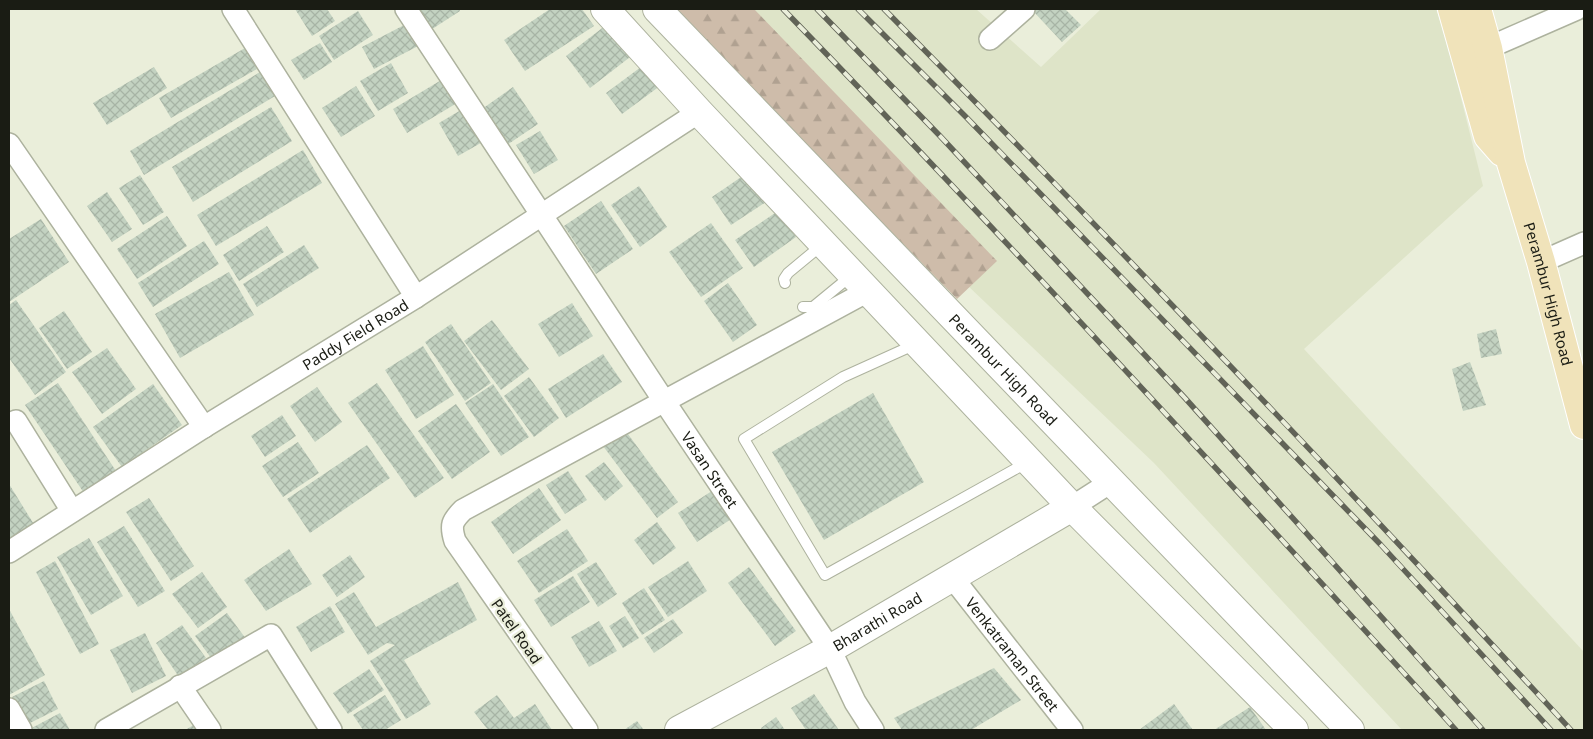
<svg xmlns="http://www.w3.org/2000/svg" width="1593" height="739" font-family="'Noto Sans',sans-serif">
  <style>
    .built { fill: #dee4c8 }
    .forest { fill: url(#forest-firs) }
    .building { fill: url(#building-cross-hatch) }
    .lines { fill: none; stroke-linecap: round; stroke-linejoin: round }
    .lane-casing { stroke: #adb29e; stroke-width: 12 }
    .street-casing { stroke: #adb29e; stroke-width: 24 }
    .secondary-casing { stroke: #adb29e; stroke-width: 30 }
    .primary-casing { stroke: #fff; stroke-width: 30 }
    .lane { stroke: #fff; stroke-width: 10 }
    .street { stroke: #fff; stroke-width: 21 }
    .secondary { stroke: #fff; stroke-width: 28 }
    .primary { stroke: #f0e3ba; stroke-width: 28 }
    .rail-casing { stroke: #616357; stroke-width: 5.5 }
    .rail { stroke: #eaeeda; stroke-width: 4; stroke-dasharray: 11; stroke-linecap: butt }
    .labels { text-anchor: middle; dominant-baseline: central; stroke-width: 4.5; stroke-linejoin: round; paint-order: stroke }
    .street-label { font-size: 15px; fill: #1a1c14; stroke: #eaeeda }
  </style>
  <defs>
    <pattern id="forest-firs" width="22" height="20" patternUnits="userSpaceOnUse" patternTransform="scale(1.25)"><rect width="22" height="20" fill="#cebcaa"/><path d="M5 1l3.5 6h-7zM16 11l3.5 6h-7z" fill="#b0a191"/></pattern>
    <pattern id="building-cross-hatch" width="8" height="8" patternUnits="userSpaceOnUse" patternTransform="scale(1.25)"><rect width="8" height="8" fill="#c3d2c1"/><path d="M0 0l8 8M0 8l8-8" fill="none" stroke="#a7b4a5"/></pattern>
  </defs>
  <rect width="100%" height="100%" fill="#eaeeda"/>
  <path class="built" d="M683,9H976L1041,67L1101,9H1436L1446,38L1483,186L1304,349L1584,652V730H1402L1154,463L780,107Z"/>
  <path class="forest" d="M673,9H754L997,261L957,299Z"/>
  <path class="building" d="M295,9H327L335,21L312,36Z
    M409,9H459L460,11L426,33Z
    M550,9H582L594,26L525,71L504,40Z
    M1036,9H1065L1081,25L1062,42L1033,11Z
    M358,11L373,35L334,60L319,36Z
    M610,22L634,54L590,88L566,56Z
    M408,23L420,45L374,69L362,47Z
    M320,43L332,62L304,80L291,60Z
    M245,48L257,69L171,118L159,98Z
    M649,61L664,83L622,114L606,93Z
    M391,63L408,93L378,111L360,81Z
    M154,67L167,88L107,125L93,103Z
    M260,72L275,96L144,175L130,151Z
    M448,76L462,100L407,133L393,109Z
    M356,86L375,116L341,137L322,108Z
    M513,87L538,124L507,145L482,109Z
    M271,107L292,141L193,202L172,167Z
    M466,107L486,140L458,156L439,123Z
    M540,131L558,160L534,174L516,145Z
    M303,150L322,183L216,246L197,215Z
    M747,173L766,202L731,225L712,197Z
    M140,175L164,212L143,225L119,188Z
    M639,186L667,227L640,247L611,205Z
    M107,192L132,229L112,242L87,206Z
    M601,201L633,249L596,274L564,226Z
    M778,211L796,237L754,267L735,240Z
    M167,216L187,246L137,279L117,249Z
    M41,219L69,262L9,302V239Z
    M711,223L743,268L701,297L669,252Z
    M267,226L284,252L239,281L223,255Z
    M204,241L219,264L153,307L138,283Z
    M304,245L319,268L257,307L243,284Z
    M229,272L254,315L180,358L155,314Z
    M728,283L757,325L733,342L704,301Z
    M16,300L66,372L35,395L9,358V305Z
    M572,303L593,336L559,357L538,324Z
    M64,311L92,352L67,369L39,328Z
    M492,320L529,369L501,390L464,341Z
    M451,324L491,383L465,401L425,342Z
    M1496,329L1502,354L1481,358L1477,334Z
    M423,346L454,395L416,419L385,370Z
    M107,348L136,389L102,414L72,372Z
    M603,354L622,382L566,418L548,389Z
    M1470,362L1486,405L1463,411L1452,369Z
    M529,377L559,418L534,437L504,396Z
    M58,383L116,471L84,493L25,405Z
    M377,383L444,478L415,498L348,403Z
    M153,384L182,425L122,467L93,427Z
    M493,384L529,437L501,456L465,403Z
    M317,387L342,422L315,442L290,406Z
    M873,393L924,482L824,540L772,452Z
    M456,404L490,452L452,479L418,431Z
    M282,415L296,436L265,457L251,436Z
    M625,430L678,502L657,518L603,446Z
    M298,442L319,473L283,497L262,466Z
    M367,445L390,478L310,533L287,499Z
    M604,462L623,486L605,501L585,476Z
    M568,471L587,500L565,514L546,485Z
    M9,484L35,526L9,542Z
    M539,488L561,520L513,554L491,522Z
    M715,489L734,517L697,542L678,513Z
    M149,498L194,566L171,581L126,512Z
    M657,522L676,548L653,565L634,540Z
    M124,526L165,591L138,607L97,542Z
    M567,529L588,561L539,593L517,561Z
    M89,538L123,596L91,615L57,557Z
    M289,549L312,584L266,611L244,580Z
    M350,555L365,577L337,597L322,575Z
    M55,561L99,644L80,654L36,572Z
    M688,561L707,591L668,617L648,587Z
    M596,562L617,594L598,607L577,574Z
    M749,567L796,631L775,646L728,583Z
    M202,572L227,607L198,628L172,594Z
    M573,576L590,602L551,627L534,600Z
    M458,582L477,620L404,660L431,704L406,719L370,661L395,645L387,643L368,655L335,604L354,592L376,627Z
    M644,588L665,620L642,635L622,603Z
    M330,606L345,632L311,652L296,627Z
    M9,609L45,675L9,695Z
    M227,613L246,639L214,662L195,636Z
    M625,616L639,638L623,648L609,626Z
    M673,619L683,633L654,653L644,638Z
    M599,621L617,651L589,667L571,637Z
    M182,625L206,658L179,677L156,643Z
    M145,633L166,676L132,693L110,650Z
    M994,668L1021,700L971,730H902L894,718Z
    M369,669L384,690L348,714L333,693Z
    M44,681L58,709L26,725L12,697Z
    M814,694L839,730H806L791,708Z
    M385,695L401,720L385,730H363L353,715Z
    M497,695L514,718L535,704L552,730H488L474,712Z
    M1174,704L1193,730H1139Z
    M1250,707L1266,730H1214Z
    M60,713L70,730H28Z
    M776,717L785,730H762L761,728Z
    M637,721L644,730H624Z
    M197,723L201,730H185Z"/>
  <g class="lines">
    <defs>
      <path id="lane" d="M785,283L784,279L788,273L823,244
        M803,307H813L852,275
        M916,344L843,377L744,439L825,575L1028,462"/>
      <g id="street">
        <path d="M233,9L416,297"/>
        <path id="s1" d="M406,9L664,401L830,649L855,702L873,730"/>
        <path d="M990,39L1024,9"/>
        <path d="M1474,54L1577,9"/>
        <path d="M9,144L204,427"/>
        <path d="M1541,262L1584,243"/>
        <path d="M16,421L72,511"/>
        <path d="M1072,507L1111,482"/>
        <path id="s2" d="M9,552L204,427L416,297L699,112"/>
        <path id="s3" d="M952,577L1072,730"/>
        <path d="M180,686L210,730"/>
        <path d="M9,709L21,730"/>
        <path d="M106,730L271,635L331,730"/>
        <path d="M587,730L455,541C450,525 452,521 463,510L868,291"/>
      </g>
      <g id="secondary">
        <path d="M605,9L699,112L1072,507L1294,730"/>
        <path id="s4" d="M657,9L1350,730"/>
        <path id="s5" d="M679,730L830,649L1072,507"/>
      </g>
      <g id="primary">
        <path d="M1452,9L1488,136L1502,152"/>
        <path id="s6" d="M1477,9L1488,48L1511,163L1541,262L1584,425"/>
      </g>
    </defs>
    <use href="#lane" class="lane-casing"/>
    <use href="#street" class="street-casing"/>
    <use href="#secondary" class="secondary-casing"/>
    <use href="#primary" class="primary-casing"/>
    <use href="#lane" class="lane"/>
    <use href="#street" class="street"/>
    <use href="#secondary" class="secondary"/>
    <use href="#primary" class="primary"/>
    <defs>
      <path id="rail" d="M783,9C1012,245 1234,487 1456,730
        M817,9L940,136L1185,398L1483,730
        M858,9L966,117L1381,545L1551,730
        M884,9C1117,245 1347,486 1571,730"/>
    </defs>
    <use href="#rail" class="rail-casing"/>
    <use href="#rail" class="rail"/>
  </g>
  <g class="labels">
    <g class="street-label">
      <text stroke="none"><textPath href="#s6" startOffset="294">Perambur High Road</textPath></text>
      <text stroke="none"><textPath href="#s2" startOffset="409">Paddy Field Road</textPath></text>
      <text stroke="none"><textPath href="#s4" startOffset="500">Perambur High Road</textPath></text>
      <text stroke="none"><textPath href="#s1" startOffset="552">Vasan Street</textPath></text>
      <text stroke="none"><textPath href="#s5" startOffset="226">Bharathi Road</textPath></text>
      <text transform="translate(517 631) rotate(55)">Patel Road</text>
      <text stroke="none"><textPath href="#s3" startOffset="98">Venkatraman Street</textPath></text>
    </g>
  </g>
  <rect width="1593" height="739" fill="none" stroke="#1a1c14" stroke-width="20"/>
</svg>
